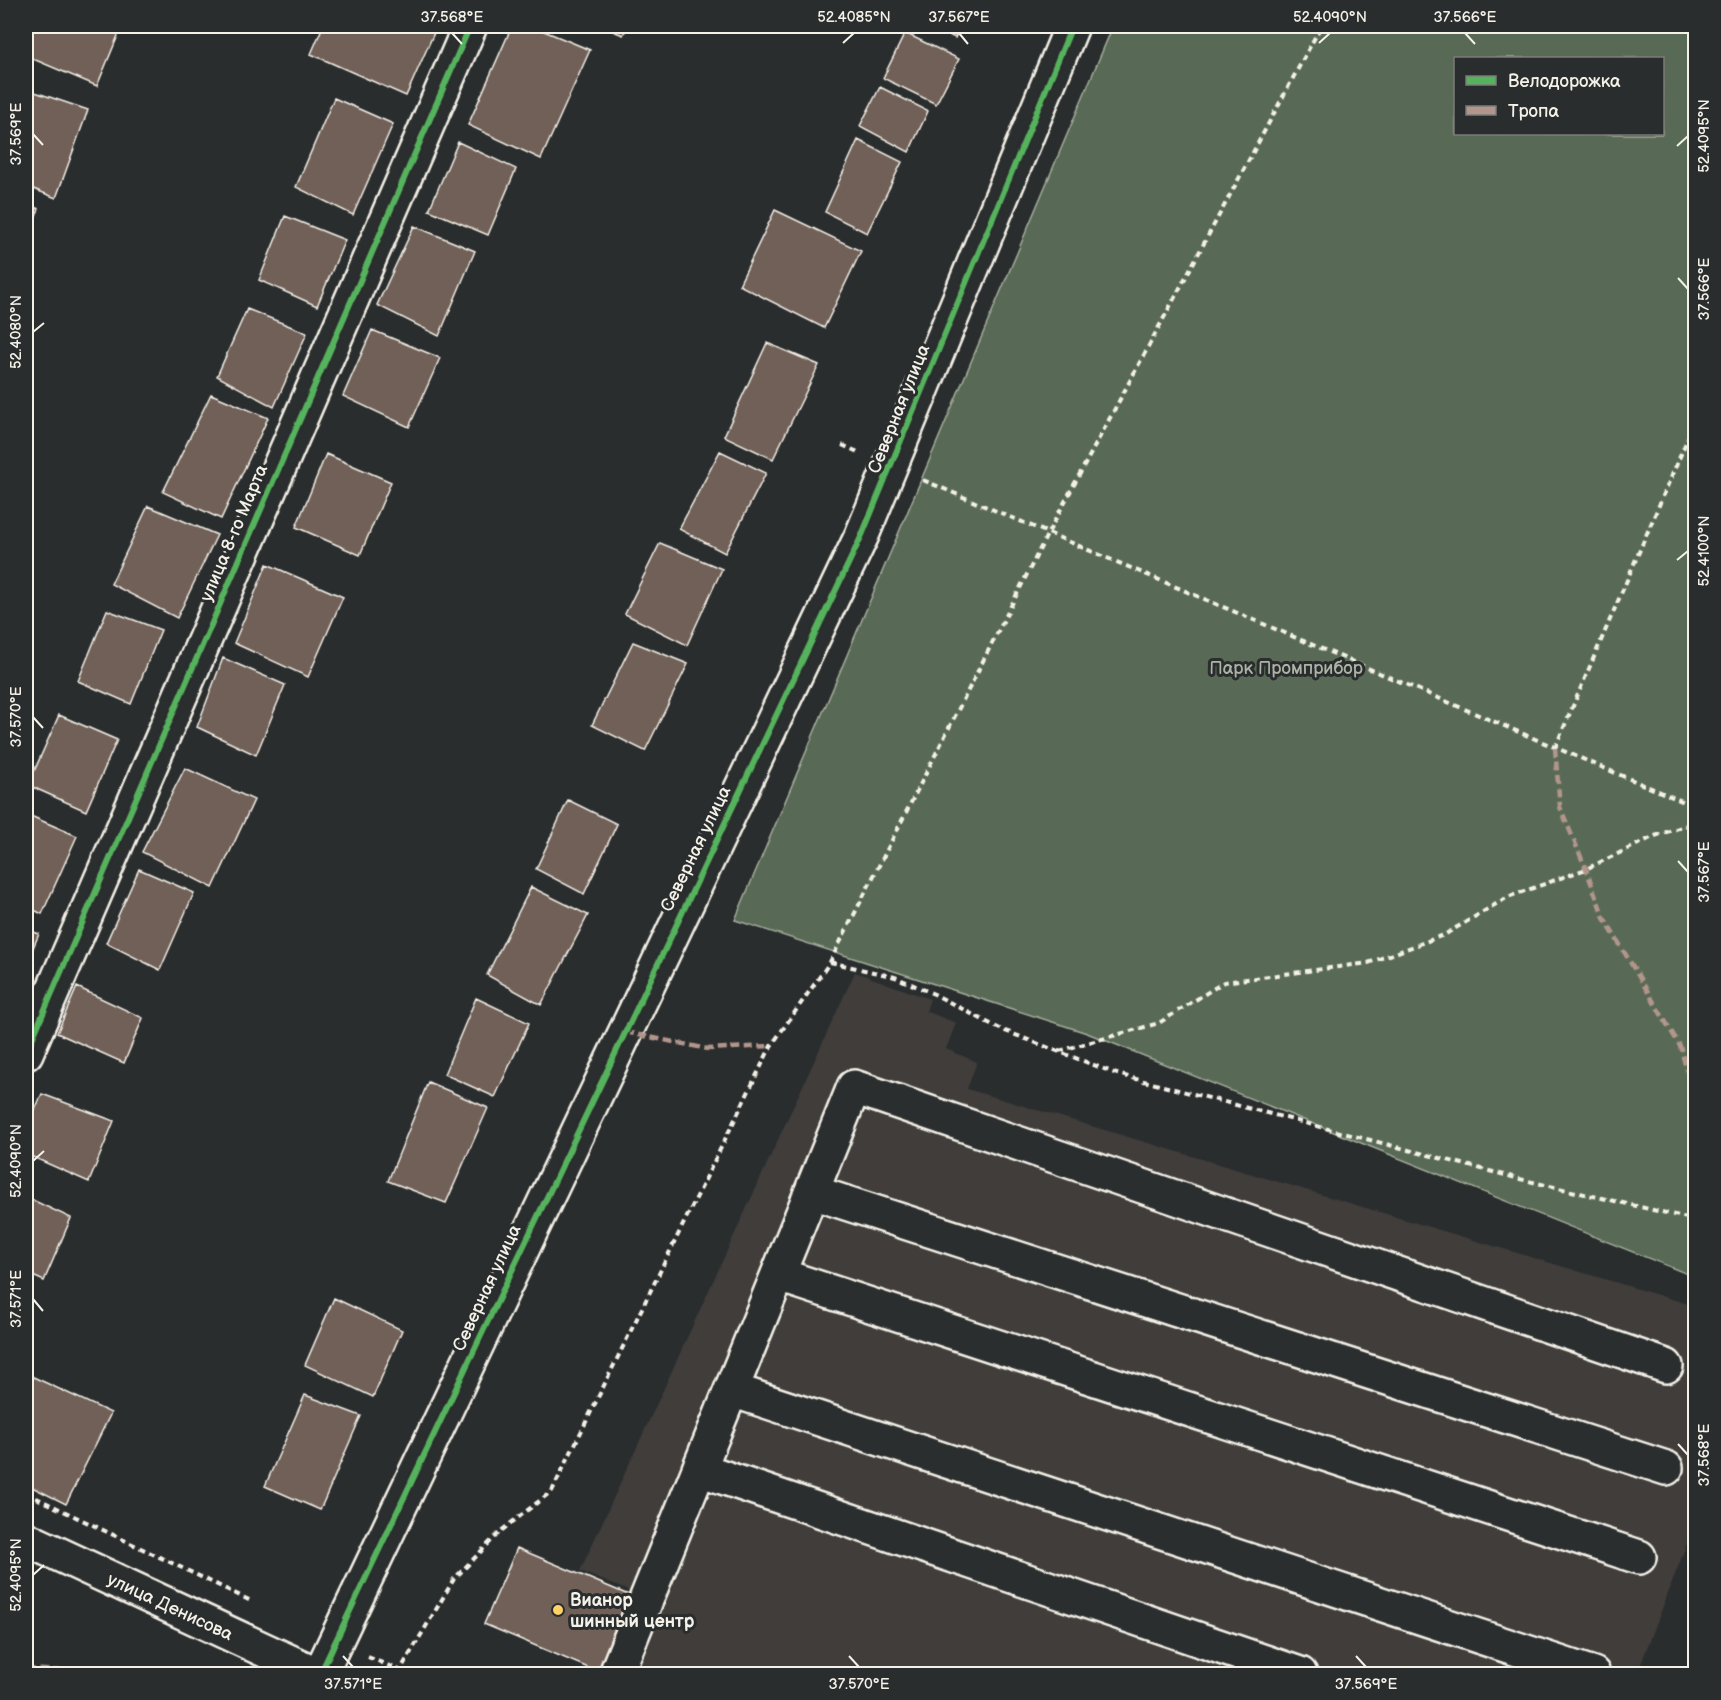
<svg xmlns="http://www.w3.org/2000/svg" width="1721" height="1700" font-family="'Balsamiq Sans',sans-serif">
  <style>
    .built { fill: #3f3d3b }
    .green { fill: #586a54; stroke: #a6ae9e; stroke-width: 1.5; fill-rule: evenodd }
    .building { fill: #716158; stroke: #f4f1e8; stroke-width: 1.5 }
    .lines { fill: none; stroke-linecap: round; stroke-linejoin: round }
    .minor-casing { stroke: #f4f1e8; stroke-width: 38 }
    .path { stroke: #f4f1e8; stroke-width: 4; stroke-dasharray: 6 4.5; stroke-linecap: butt }
    .minor { stroke: #2a2d2e; stroke-width: 33 }
    .quiet { stroke: #b2968c; stroke-width: 4.5; stroke-dasharray: 9 4.5; stroke-linecap: butt }
    .cycleway-casing { stroke: #2a2d2e; stroke-width: 10 }
    .cycleway { stroke: #56b35d; stroke-width: 6 }
    .ticks { fill: none; stroke: #f4f1e8; stroke-width: 2 }
    .poi-dot { fill: #ffd166; stroke: #2a2d2e; stroke-width: 2 }
    .labels { text-anchor: middle; dominant-baseline: central; stroke-width: 6; stroke-linejoin: round; paint-order: stroke }
    .street-label { font-size: 18px; fill: #f4f1e8; stroke: #2a2d2e }
    .park-label { font-size: 18px; fill: #aeb4a5; stroke: #2a2d2e }
    .poi-label { font-size: 18px; font-weight: bold; fill: #f4f1e8; stroke: #2a2d2e; text-anchor: start }
    .neatline { fill: none; stroke: #f4f1e8; stroke-width: 2 }
    .ticks-label { font-size: 15px; text-anchor: middle; fill: #f4f1e8 }
  </style>
  <rect width="100%" height="100%" fill="#2a2d2e"/>
  <filter id="ink" filterUnits="userSpaceOnUse"><feTurbulence type="fractalNoise" baseFrequency=".0167" numOctaves="2"/><feDisplacementMap in="SourceGraphic" scale="12" xChannelSelector="R" yChannelSelector="G"/><feConvolveMatrix kernelMatrix="1 2 1 2 8 2 1 2 1" color-interpolation-filters="sRGB"/></filter>
  <g filter="url(#ink)">
    <path class="built" d="M855,972L930,999L926,1011L956,1023L946,1049L977,1062L967,1089L1695,1306V1523L1637,1674H630L636,1594L580,1571Z"/>
    <path class="green" d="M1113,26H1695V1277L1087,1033L735,920ZM1456,58H1662V134H1456Z"/>
    <path class="building" d="M26,26H122L97,86L26,56Z
      M323,26H437L406,96L311,54Z
      M512,26H532L590,50L541,159L468,125Z
      M601,26H628L623,35Z
      M931,26H961L955,38Z
      M905,33L959,59L936,104L883,78Z
      M880,87L928,111L909,152L860,126Z
      M26,89L88,110L56,198L26,186Z
      M334,98L393,124L353,215L296,187Z
      M858,140L902,162L867,233L825,212Z
      M458,142L516,169L488,235L429,210Z
      M26,204L39,209L26,239Z
      M775,210L861,251L824,328L739,285Z
      M285,216L345,240L317,306L259,280Z
      M414,226L475,251L439,336L377,305Z
      M247,309L307,333L274,407L217,376Z
      M372,330L440,358L409,427L343,396Z
      M767,343L819,365L773,459L724,436Z
      M211,394L268,418L221,519L163,492Z
      M720,451L766,473L725,553L679,529Z
      M326,454L391,482L360,555L296,527Z
      M148,506L217,535L177,618L111,584Z
      M660,543L722,569L687,645L625,614Z
      M267,564L343,597L308,677L234,643Z
      M107,610L161,630L131,704L78,681Z
      M633,642L688,664L645,751L592,725Z
      M223,658L285,685L256,755L197,727Z
      M59,715L117,740L86,811L28,785Z
      M185,768L254,800L213,888L142,852Z
      M568,800L617,824L584,894L536,869Z
      M26,814L77,836L42,914L26,906Z
      M139,869L194,893L160,970L106,943Z
      M531,887L588,915L541,1005L487,975Z
      M26,929L39,934L26,964Z
      M77,987L143,1018L124,1063L57,1033Z
      M476,998L529,1023L495,1097L444,1074Z
      M428,1082L488,1108L446,1203L388,1181Z
      M42,1094L114,1121L89,1182L26,1154V1130Z
      M26,1197L71,1218L44,1281L26,1273Z
      M334,1298L402,1330L373,1397L305,1365Z
      M29,1375L111,1413L66,1504L26,1484V1383Z
      M305,1395L361,1416L320,1510L265,1486Z
      M517,1548L631,1596L598,1672L484,1624Z"/>
    <g class="lines">
      <defs>
        <path id="minor" d="M26,1053L470,26
          M812,1192L1666,1468
          M779,1275L1639,1557
          M732,1390L1593,1674
          M699,1469L1300,1674
          M26,1539L316,1674
          M320,1674L862,535L1072,26
          M616,1674L854,1087L1666,1366"/>
      </defs>
      <use href="#minor" class="minor-casing"/>
      <path class="path" d="M842,445L858,452
        M923,480L1696,807
        M1555,748L1696,419
        M830,962L895,977L934,994L1000,1029L1117,1074L1520,1179L1696,1220
        M1059,1051L1159,1023L1224,982L1368,963L1444,935L1508,897L1586,869L1655,836L1696,822
        M26,1493L253,1602
        M368,1657L409,1674
        M398,1674L454,1579L501,1531L552,1491L771,1046L830,962L1048,533L1321,26"/>
      <use href="#minor" class="minor"/>
      <path class="quiet" d="M1555,748L1560,807L1586,869L1604,918L1680,1046L1696,1103
        M625,1032L708,1049L771,1046
        M26,1669L125,1674"/>
      <defs>
        <path id="cycleway" d="M26,1053L470,26
          M320,1674L862,535L1072,26"/>
      </defs>
      <use href="#cycleway" class="cycleway-casing"/>
      <use href="#cycleway" class="cycleway"/>
    </g>
  </g>
  <path class="ticks" d="M452,33L462,44M959,33L968,44M1465,33L1475,44M843,43L854,33M1319,43L1330,33M33,134L43,145M1677,146L1688,136M1678,278L1688,289M33,332L44,323M1677,560L1688,551M33,717L43,728M1678,861L1688,872M33,1161L44,1151M33,1299L43,1311M1678,1444L1688,1455M33,1575L44,1565M343,1656L353,1667M849,1656L859,1667M1356,1656L1366,1667"/>
  <circle class="poi-dot" cx="558" cy="1610" r="6"/>
  <g class="labels">
    <g class="street-label">
      <text transform="translate(899 409) rotate(-68)">Северная улица</text>
      <text transform="translate(234 533) rotate(-67)">улица 8-го Марта</text>
      <text transform="translate(696 849) rotate(-64)">Северная улица</text>
      <text transform="translate(487 1288) rotate(-65)">Северная улица</text>
      <text transform="translate(170 1607) rotate(25)">улица Денисова</text>
    </g>
    <g class="park-label">
      <text x="1286" y="668">Парк Промприбор</text>
    </g>
    <g class="poi-label">
      <text x="570" y="1600">Вианор<tspan x="570" dy="21">шинный центр</tspan></text>
    </g>
  </g>
  <rect width="1721" height="1700" fill="none" stroke="#2a2d2e" stroke-width="66"/>
  <rect x="1454" y="57" width="210" height="78" fill="#2a2d2e" stroke="#7b7b78" stroke-width="1.5"/>
  <rect x="1466" y="76" width="30" height="9" fill="#56b35d" stroke="#7b7b78" stroke-width="1.5"/>
  <text x="1508" y="87" font-size="18" fill="#f4f1e8">Велодорожка</text>
  <rect x="1466" y="106" width="30" height="9" fill="#b2968c" stroke="#7b7b78" stroke-width="1.5"/>
  <text x="1508" y="117" font-size="18" fill="#f4f1e8">Тропа</text>
  <rect x="33" y="33" width="1655" height="1634" class="neatline"/>
  <g class="ticks-label">
    <text x="452" y="22">37.568°E</text>
    <text x="854" y="22">52.4085°N</text>
    <text x="959" y="22">37.567°E</text>
    <text x="1330" y="22">52.4090°N</text>
    <text x="1465" y="22">37.566°E</text>
    <text transform="translate(16 134) rotate(-90)" y="5">37.569°E</text>
    <text transform="translate(1704 136) rotate(-90)" y="5">52.4095°N</text>
    <text transform="translate(1704 289) rotate(-90)" y="5">37.566°E</text>
    <text transform="translate(16 332) rotate(-90)" y="5">52.4080°N</text>
    <text transform="translate(1704 551) rotate(-90)" y="5">52.4100°N</text>
    <text transform="translate(16 717) rotate(-90)" y="5">37.570°E</text>
    <text transform="translate(1704 872) rotate(-90)" y="5">37.567°E</text>
    <text transform="translate(16 1161) rotate(-90)" y="5">52.4090°N</text>
    <text transform="translate(16 1299) rotate(-90)" y="5">37.571°E</text>
    <text transform="translate(1704 1455) rotate(-90)" y="5">37.568°E</text>
    <text transform="translate(16 1575) rotate(-90)" y="5">52.4095°N</text>
    <text x="353" y="1689">37.571°E</text>
    <text x="859" y="1689">37.570°E</text>
    <text x="1366" y="1689">37.569°E</text>
  </g>
</svg>
